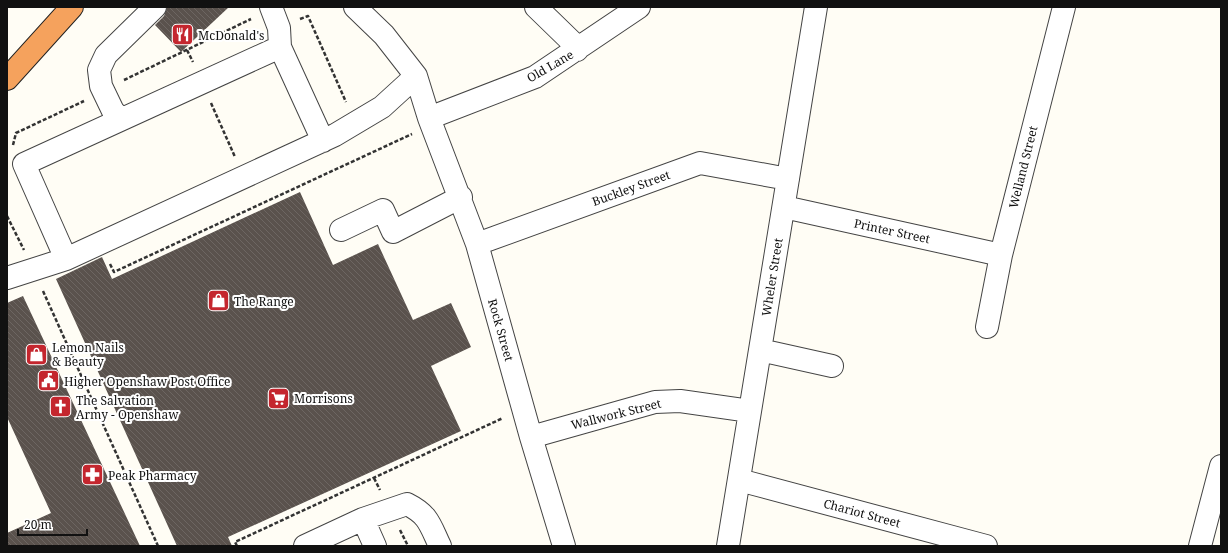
<svg xmlns="http://www.w3.org/2000/svg" width="1228" height="553" font-family="'Noto Serif',serif">
  <style>
    .building { fill: url(#building-back-hatch) }
    .lines { fill: none; stroke-linecap: round; stroke-linejoin: round }
    .minor-casing { stroke: #444; stroke-width: 24 }
    .highway-casing { stroke: #222; stroke-width: 24 }
    .path { stroke: #333; stroke-width: 2.5; stroke-dasharray: 4 2; stroke-linecap: butt }
    .minor { stroke: #fff; stroke-width: 22 }
    .highway { stroke: #f5a25d; stroke-width: 22 }
    .labels { text-anchor: middle; dominant-baseline: central; stroke-width: 4; stroke-linejoin: round; paint-order: stroke }
    .poi-label { font-size: 12px; fill: #111; stroke: #fff; text-anchor: start }
    .street-label { font-size: 12px; fill: #111; stroke: #fff }
  </style>
  <defs>
    <pattern id="building-back-hatch" width="6" height="6" patternUnits="userSpaceOnUse"><rect width="6" height="6" fill="#5a524d"/><path d="M-1 5l2 2M0 0l6 6M5-1l2 2" fill="none" stroke="#6d6662"/></pattern>
  </defs>
  <rect width="100%" height="100%" fill="#fffdf5"/>
  <path class="building" d="M167,7H229L181,52L155,25L164,16Z
    M300,192L333,265L378,244L413,320L451,303L471,347L431,366L461,431L228,537L232,546H177L56,279L102,257L112,279Z
    M23,296L140,546H7V533L51,513L7,417V303Z"/>
  <g class="lines">
    <defs>
      <path id="minor" d="M271,7L279,28L280,47
        M355,7L384,35L416,76L429,118L477,244L531,437L564,546
        M536,7L571,41L577,50
        M429,118L535,77L639,7
        M121,119L113,111L101,86L99,70L106,55L155,7
        M784,207L1001,255
        M341,230L383,210L393,232L461,197
        M477,244L700,163L788,179
        M66,259L24,164L280,47L323,141
        M7,278L66,259L335,135L382,107L416,76
        M987,327L1001,255L1064,7
        M760,350L832,366
        M531,437L655,402L680,401L750,411
        M739,480L986,546
        M363,519L375,546
        M305,546L363,519L407,504C429,515 430,525 440,546
        M728,546L816,7
        M1200,546L1221,466"/>
      <path id="highway" d="M7,79L72,7"/>
    </defs>
    <use href="#minor" class="minor-casing"/>
    <use href="#highway" class="highway-casing"/>
    <path class="path" d="M300,19L308,16L346,102
      M187,50L193,62
      M124,80L251,19
      M211,103L235,157
      M13,145L16,133L84,101
      M7,216L24,250
      M110,264L114,272L412,134
      M43,291L158,546
      M374,478L380,490
      M400,530L408,546
      M237,546L235,542L503,418"/>
    <use href="#minor" class="minor"/>
    <use href="#highway" class="highway"/>
  </g>
  <defs>
    <symbol id="restaurant-square" viewBox="-11 -11 22 22"><rect x="-9" y="-9" width="18" height="18" rx="4" fill="#c4262e" stroke="#fff"/><path d="M-5-6h1v4h1v-4h1v4h1v-4h1v5L-1.5 .5V6h-2V.5L-5-1ZM5-6V6H3V1.5H1.5Q1.5-4 5-6Z" fill="#fff"/></symbol>
    <symbol id="shop-square" viewBox="-11 -11 22 22"><rect x="-9" y="-9" width="18" height="18" rx="4" fill="#c4262e" stroke="#fff"/><path d="M-5-2.5h2.3a2.7 3.5 0 0 1 5.4 0H5L5.5 6h-11ZM-1.5-2.5h3a1.5 2.3 0 0 0-3 0Z" fill="#fff"/></symbol>
    <symbol id="civic-square" viewBox="-11 -11 22 22"><rect x="-9" y="-9" width="18" height="18" rx="4" fill="#c4262e" stroke="#fff"/><path d="M-.6-6.5H3V-4.5H.6V-3L4-1V1h2V6H-6V1h2V-1L-.6-3ZM-1.2 2.5V6h2.4V2.5Z" fill="#fff"/></symbol>
    <symbol id="supermarket-square" viewBox="-11 -11 22 22"><rect x="-9" y="-9" width="18" height="18" rx="4" fill="#c4262e" stroke="#fff"/><path d="M-6-5.5h2.5l.6 2H6L4.5 2H-2.5L-4.4-4H-6ZM-1.5 3.2a1.3 1.3 0 1 0 .1 0ZM3 3.2a1.3 1.3 0 1 0 .1 0Z" fill="#fff"/></symbol>
    <symbol id="church-square" viewBox="-11 -11 22 22"><rect x="-9" y="-9" width="18" height="18" rx="4" fill="#c4262e" stroke="#fff"/><path d="M-1.2-6h2.4v3.5h3.3v2.4h-3.3V6h-2.4V-.1h-3.3v-2.4h3.3Z" fill="#fff"/></symbol>
    <symbol id="pharmacy-square" viewBox="-11 -11 22 22"><rect x="-9" y="-9" width="18" height="18" rx="4" fill="#c4262e" stroke="#fff"/><path d="M-2-6h4v4h4v4h-4v4h-4v-4h-4v-4h4Z" fill="#fff"/></symbol>
  </defs>
  <g fill-rule="evenodd">
    <use href="#restaurant-square" x="170" y="22" width="25" height="25"/>
    <use href="#shop-square" x="206" y="288" width="25" height="25"/>
    <use href="#shop-square" x="24" y="342" width="25" height="25"/>
    <use href="#civic-square" x="36" y="368" width="25" height="25"/>
    <use href="#supermarket-square" x="266" y="386" width="25" height="25"/>
    <use href="#church-square" x="48" y="394" width="25" height="25"/>
    <use href="#pharmacy-square" x="80" y="462" width="25" height="25"/>
  </g>
  <g class="labels">
    <g class="poi-label">
      <text x="198" y="35">McDonald's</text>
      <text x="234" y="301">The Range</text>
      <text x="52" y="347">Lemon Nails<tspan x="52" dy="14">&amp; Beauty</tspan></text>
      <text x="64" y="381">Higher Openshaw Post Office</text>
      <text x="294" y="398">Morrisons</text>
      <text x="76" y="400">The Salvation<tspan x="76" dy="14">Army - Openshaw</tspan></text>
      <text x="108" y="475">Peak Pharmacy</text>
    </g>
    <g class="street-label">
      <text transform="translate(550 66) rotate(-30)">Old Lane</text>
      <text transform="translate(1023 167) rotate(-76)">Welland Street</text>
      <text transform="translate(631 188) rotate(-20)">Buckley Street</text>
      <text transform="translate(892 231) rotate(12)">Printer Street</text>
      <text transform="translate(772 277) rotate(-81)">Wheler Street</text>
      <text transform="translate(501 330) rotate(74)">Rock Street</text>
      <text transform="translate(616 414) rotate(-14)">Wallwork Street</text>
      <text transform="translate(862 513) rotate(15)">Chariot Street</text>
    </g>
  </g>
  <rect width="1228" height="553" fill="none" stroke="#111111" stroke-width="16"/>
  <path d="M18 529v6h69v-6" fill="none" stroke="#111111" stroke-width="2"/>
  <text x="24" y="529" font-size="12" fill="#111111" stroke="#ffffff" stroke-width="3" paint-order="stroke">20 m</text>
</svg>
